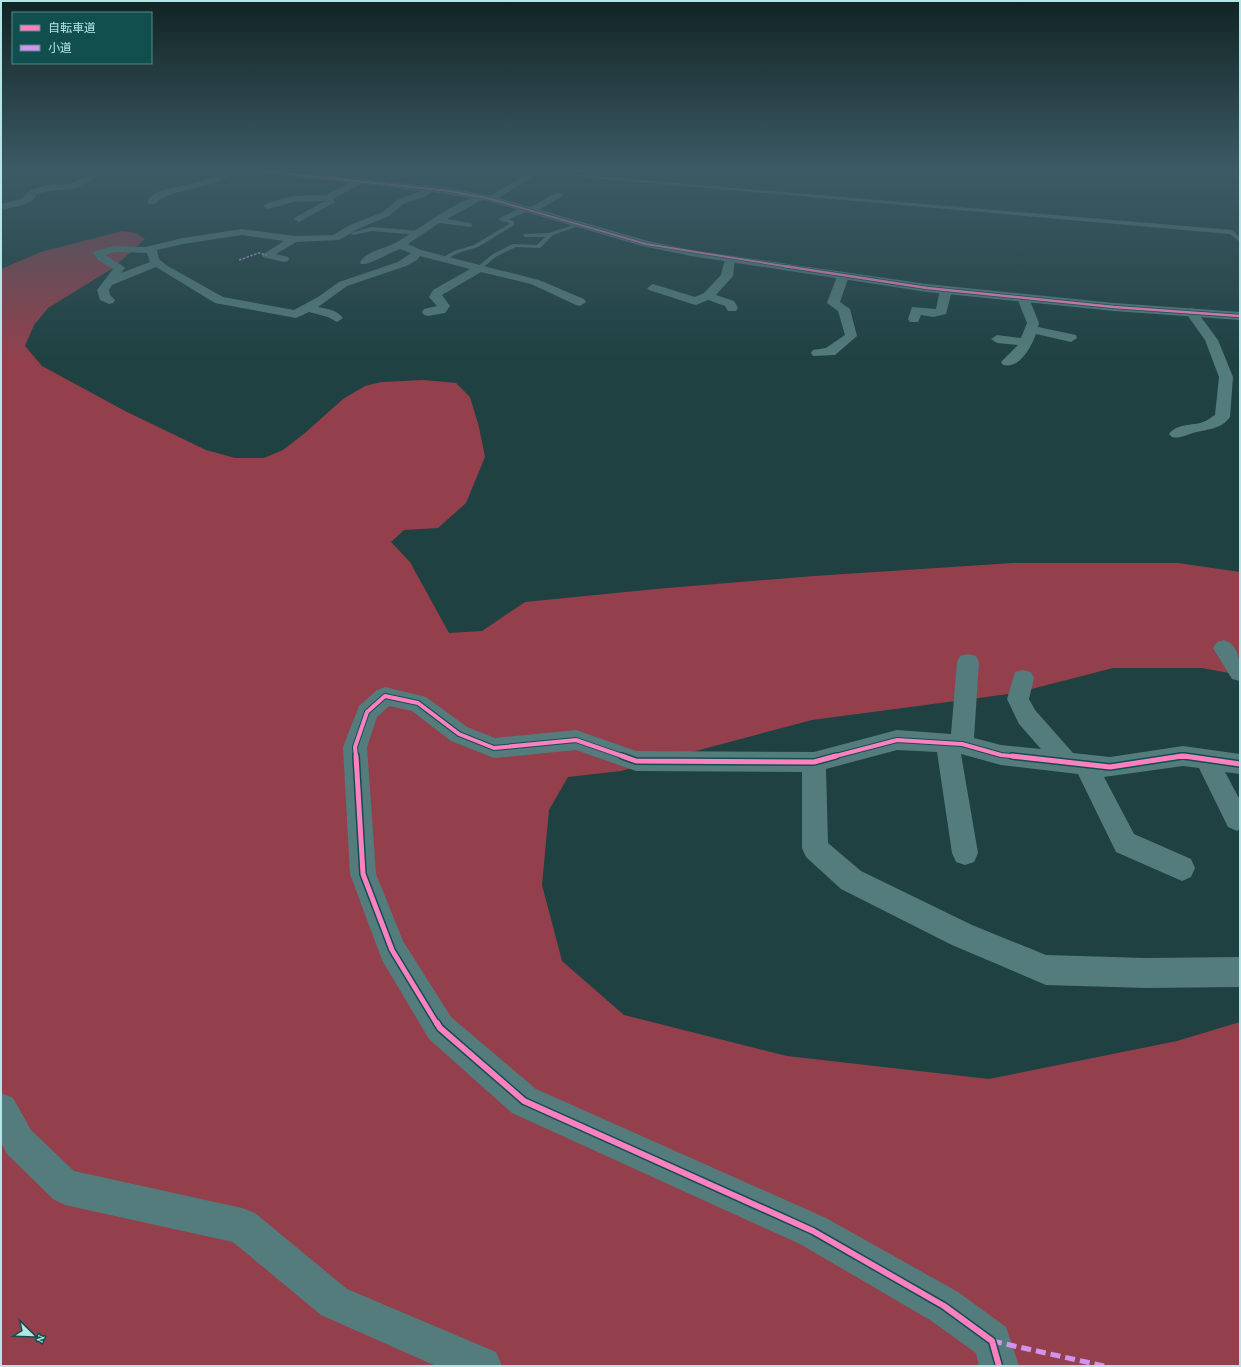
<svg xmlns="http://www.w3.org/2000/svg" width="1241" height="1367" font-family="'Crimson Pro','Noto Sans JP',serif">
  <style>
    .green { fill: #93404c }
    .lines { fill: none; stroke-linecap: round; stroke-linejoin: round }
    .service { fill: #547c7c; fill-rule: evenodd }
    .minor { fill: #547c7c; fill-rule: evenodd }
    .tertiary { fill: #547c7c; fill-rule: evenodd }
    .quiet-far1 { stroke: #d193ec; stroke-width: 1.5; stroke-dasharray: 2.5 1.5; stroke-linecap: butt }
    .quiet { stroke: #d193ec; stroke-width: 5; stroke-dasharray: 10 5; stroke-linecap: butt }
    .cycleway-far4-casing { stroke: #114f4f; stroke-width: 3 }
    .cycleway-far3-casing { stroke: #114f4f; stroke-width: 4 }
    .cycleway-far2-casing { stroke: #114f4f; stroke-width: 6 }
    .cycleway-far1-casing { stroke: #114f4f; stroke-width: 8 }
    .cycleway-casing { stroke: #114f4f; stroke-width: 9 }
    .cycleway-far4 { stroke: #ff80c0; stroke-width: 2 }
    .cycleway-far3 { stroke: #ff80c0; stroke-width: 2.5 }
    .cycleway-far2 { stroke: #ff80c0; stroke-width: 4 }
    .cycleway-far1 { stroke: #ff80c0; stroke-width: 5 }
    .cycleway { stroke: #ff80c0; stroke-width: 6 }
  </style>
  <rect width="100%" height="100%" fill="#1f4141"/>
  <path class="green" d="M122,231L136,233L145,239L113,268L48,308L34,325L25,346L42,366L125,411L206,450L235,458H264L283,450L305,433L343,399L365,386L382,382L424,380L456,383L470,397L479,427L485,457L466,503L438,528L404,530L391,542L410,562L449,633L482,631L525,602L656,589L814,576L1013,563H1178L1240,572V675L1202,668H1113L1016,693L812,720L621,771L568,777L549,810L542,885L562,961L624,1015L787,1056L989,1079L1177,1041L1240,1022V1366H1V269L41,252Z"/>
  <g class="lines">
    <path class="service" d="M534,171L1232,230L1240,237V242L1230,234L536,173Z
      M501,218L514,221V225L478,247L458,253L445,260L440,259L454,251L474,245L509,224V223L501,220Z
      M576,224L581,225L553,235L540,248L516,247L497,256L481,269L476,268L493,254L513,244L537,245L545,237H525L523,234L549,233Z
      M372,227L419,231L422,233L419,235L372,231L353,235L350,233Z"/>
    <path class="minor" d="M98,171H109L74,189L48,191L37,194L32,201L23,205L1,210V204L21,199L31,190L47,185L69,184Z
      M226,171H237C221,188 165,189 155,204H149L147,202C155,186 182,188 196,183C206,180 216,175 226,171Z
      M259,171H286L449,188L490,196L532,171H542L494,201L482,200L447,219L471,223L472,225L471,227L439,223L408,244L421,250L539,280L584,299L586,302L580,306L576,305L531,284L481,272L442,295L450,306L445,313L428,316L424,315L422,312L424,309L437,306L429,297L433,290L470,269L420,256L417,260L406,266L347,286L318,307C328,309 337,310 343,318L337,322L328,317L309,312L296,318L215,303L156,267L112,285L109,290L110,295L115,300L113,303L109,304L100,300L97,290L113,269L98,260L93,253L94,251L115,246L145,247L183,238L242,229L294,236L333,235L350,225L383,212L397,200L421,191L361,184L333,199L335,202L299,222L294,219L296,217L325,201L293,202L268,209L263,206L265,204L292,196L326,195L350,183L263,174ZM432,192L471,198C444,209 422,227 397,242C385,249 368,250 360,262L361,264C368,266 391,252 400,249L411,253L398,262L339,282L318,297L294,310L223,297L166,265L159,259L157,250L183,244L242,235L284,241L262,255L263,257L284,262L288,261L289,259L288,257L276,254L296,242L339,240L358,229L389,216L403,204L424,197ZM115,252L147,253L150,262L121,273L125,268L123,266L105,255Z
      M558,192L563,195L561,197L533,213L526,212L503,222L498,219L522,207L529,208Z
      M730,256L735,259L733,276L716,295L734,301L738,308L736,311H728L725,306L708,300L696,305L692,304L649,290L647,288L653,284L695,297L704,293L721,275L725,259Z
      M843,273L849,276L840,302L850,309L857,336L835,355L813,356L811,353L813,350L826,348L845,335L838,311L827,303L837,276Z
      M946,286L952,290L946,314L933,317L921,315L918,322H910L908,319L912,307L936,309L940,290Z
      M1023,294L1029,298L1039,323L1038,327L1076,335L1077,338L1071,342L1036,334C1031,347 1020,369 1003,365L1001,362L1018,345L997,343L991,339L997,335L1021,338L1027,323L1017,298Z
      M1191,308L1195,309L1218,340L1233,377L1230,417C1221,430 1206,429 1193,433C1185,435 1180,439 1172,437L1169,434C1177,423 1192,426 1203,422C1207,421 1211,417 1215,415L1219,377L1205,340L1185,312Z
      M1224,640C1241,646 1240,665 1240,681L1232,679L1213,648L1217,642Z
      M968,654L976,656L979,662L974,738L1001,745L1041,749L1019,724L1007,699L1015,672L1023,670L1031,672L1034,678L1029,699L1035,710L1073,753L1110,757L1183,746L1240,754V774L1225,772L1240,800V829L1237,831L1228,827L1199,768L1183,766L1104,777L1134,834L1191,859L1195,868L1191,877L1182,881L1116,852L1078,774L1001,765L961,754L978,853L974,862L965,865L956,862L952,853L937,752L897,750L826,769L828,843L861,871L972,925L1046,955L1146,958L1240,957V987L1146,988L1046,985L952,945L841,889L806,857L802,848V772L636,771L576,750L494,758L451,741L412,711L389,706L377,717L367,747L376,874L403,941L451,1017L536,1089L826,1218L958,1292L1006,1327L1019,1366H979L976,1353L930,1320L800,1244L512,1113L429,1039L382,960L350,874L343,747L359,706L377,690L385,687L426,697L467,727L495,738L576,730L636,751L814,752L897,730L951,734L957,662L960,656Z
      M1,1093L13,1098L31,1130L74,1171L242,1208L255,1213L347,1289L496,1352L502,1366H436L321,1315L233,1242L65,1205L53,1199L7,1154L1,1143Z"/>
    <path class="tertiary" d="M491,196L648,241L691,250L927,284L1114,303L1240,312V320L1114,311L927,292L691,256L642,246L488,201L486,199Z"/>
    <path class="quiet-far1" d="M239,260L259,253L267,255"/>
    <path class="quiet" d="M992,1341L1104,1366"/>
    <defs>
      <path id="cycleway-far4" d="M263,171L449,191L491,199L646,244L790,267"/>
      <path id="cycleway-far3" d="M784,266L927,288L1114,307L1240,316"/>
      <path id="cycleway-far2" d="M356,757L355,747L367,712L385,696L418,703L459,734L494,748L576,740L625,757
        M832,757L897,740L962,744L1001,755L1021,757
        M1175,757H1192"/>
      <path id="cycleway-far1" d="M356,756L363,874L392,950L437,1024
        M622,756L636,761L814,762L836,756
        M1012,756L1110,767L1182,756
        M1184,756L1240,764"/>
      <path id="cycleway" d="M437,1023L440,1028L524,1101L813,1231L944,1306L992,1341L999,1366"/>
    </defs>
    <use href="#cycleway-far4" class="cycleway-far4-casing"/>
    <use href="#cycleway-far3" class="cycleway-far3-casing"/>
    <use href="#cycleway-far2" class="cycleway-far2-casing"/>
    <use href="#cycleway-far1" class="cycleway-far1-casing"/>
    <use href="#cycleway" class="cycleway-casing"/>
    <use href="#cycleway-far4" class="cycleway-far4"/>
    <use href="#cycleway-far3" class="cycleway-far3"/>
    <use href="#cycleway-far2" class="cycleway-far2"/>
    <use href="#cycleway-far1" class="cycleway-far1"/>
    <use href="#cycleway" class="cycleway"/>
  </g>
  <linearGradient id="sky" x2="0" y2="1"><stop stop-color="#112424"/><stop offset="0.47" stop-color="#3c5a65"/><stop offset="1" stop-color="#3c5a65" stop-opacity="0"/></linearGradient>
  <rect width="1241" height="362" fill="url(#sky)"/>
  <rect width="1241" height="1367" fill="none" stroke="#b5e5e4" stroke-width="4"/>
  <rect x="12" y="12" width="140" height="52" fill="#114f4f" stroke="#538b8b"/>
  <rect x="20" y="25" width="20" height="6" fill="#ff80c0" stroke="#538b8b"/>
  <text x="48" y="32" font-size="12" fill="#b5e5e4">自転車道</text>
  <rect x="20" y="45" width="20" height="6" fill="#d193ec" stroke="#538b8b"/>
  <text x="48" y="52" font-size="12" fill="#b5e5e4">小道</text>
  <g transform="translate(32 1335) rotate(113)" stroke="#114f4f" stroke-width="3" paint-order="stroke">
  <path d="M0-3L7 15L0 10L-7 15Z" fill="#b5e5e4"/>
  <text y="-6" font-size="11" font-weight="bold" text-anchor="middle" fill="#b5e5e4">N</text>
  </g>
</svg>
